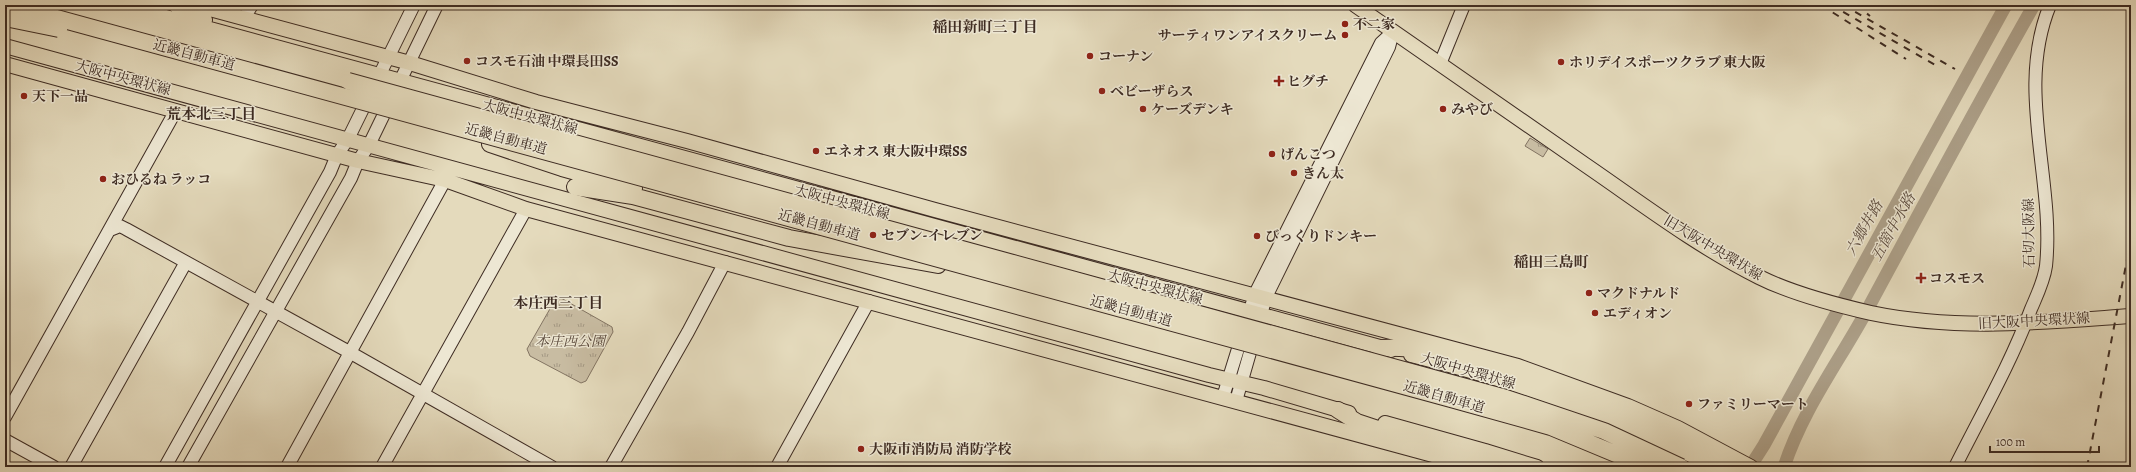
<svg xmlns="http://www.w3.org/2000/svg" width="2136" height="472" font-family="Alegreya,'Noto Serif JP',serif">
  <style>
    .grass { fill: url(#grass-tufts); stroke: #837462 }
    .lines { fill: none; stroke-linecap: round; stroke-linejoin: round }
    .river { stroke: #ac9f88; stroke-width: 13 }
    .secondary-casing { stroke: #3e2c23; stroke-width: 14 }
    .primary-casing { stroke: #3e2c23; stroke-width: 16 }
    .highway-casing { stroke: #3e2c23; stroke-width: 18 }
    .secondary { stroke: #ede7d3; stroke-width: 12 }
    .primary { stroke: #e4dabc; stroke-width: 14 }
    .highway { stroke: #e4dabc; stroke-width: 16 }
    .rail { stroke: #3e2c23; stroke-width: 2; stroke-dasharray: 7 7; stroke-linecap: butt }
    .highway-bridge-casing { stroke: #3e2c23; stroke-width: 18; stroke-linecap: butt }
    .highway-bridge { stroke: #e4dabc; stroke-width: 16 }
    .poi-dot { fill: #8f2418; stroke: #ede7d3; stroke-width: 1.5 }
    .labels { text-anchor: middle; dominant-baseline: central; stroke-width: 3; stroke-linejoin: round; paint-order: stroke }
    .poi-label { font-size: 14px; font-weight: bold; fill: #3e2c23; stroke: #ede7d3; text-anchor: start }
    .street-label { font-size: 14px; fill: #3e2c23; stroke: #ede7d3 }
    .park-label { font-size: 14px; font-style: italic; fill: #5a493c; stroke: #ede7d3 }
    .neighbourhood-label { font-size: 15px; font-weight: bold; fill: #3e2c23; stroke: #ede7d3 }
    .water-label { font-size: 15px; font-style: italic; fill: #5a493c; stroke: #ede7d3 }
  </style>
  <defs>
    <pattern id="grass-tufts" width="24" height="20" patternUnits="userSpaceOnUse"><rect width="24" height="20" fill="#c8bca2"/><path d="M3 7l-1-3M5 7V3M7 7l1-3M15 17l-1-3M17 17v-4M19 17l1-3" fill="none" stroke="#a49984"/></pattern>
  </defs>
  <rect width="100%" height="100%" fill="#e4dabc"/>
  <filter id="stains"><feTurbulence type="fractalNoise" baseFrequency=".005" numOctaves="4"/><feColorMatrix values="0 0 0 0 .2 0 0 0 0 .09 0 0 0 0 .02 0 0 0 .5 -.17"/></filter>
  <radialGradient id="worn" r=".72"><stop offset=".6" stop-color="#630" stop-opacity="0"/><stop offset="1" stop-color="#630" stop-opacity=".3"/></radialGradient>
  <path class="grass" d="M1530,138L1548,149L1543,157L1525,146Z
    M561,298L612,327L613,332L586,381L581,383L530,356L527,349L555,300Z"/>
  <g class="lines">
    <path class="river" d="M1750,467L1764,445L2006,5
      M1784,467C1802,411 1838,363 1866,312C1921,210 1976,107 2034,5"/>
    <defs>
      <path id="secondary" d="M244,18L252,5
        M1440,64L1464,5
        M110,230L120,226L126,229L351,353L552,467
        M1223,397L1255,294L1381,43L1393,32
        M1236,401L1266,297L1389,47L1393,32
        M5,417L175,112
        M5,440L54,467
        M71,467L186,262
        M165,467L330,172L337,155L348,139L414,5
        M188,467L351,178L358,161L369,145L437,5
        M287,467L445,180
        M382,467L526,209
        M611,467L688,332L725,262
        M777,467L869,301
        M1955,467C1981,415 2011,363 2031,309C2037,295 2044,281 2046,266C2055,179 2015,90 2050,5"/>
      <path id="primary" d="M175,5L205,20
        M195,5L410,63L536,102L687,141L935,210L1518,366L1628,406L1678,428L1751,467
        M1355,5C1431,58 1507,111 1584,164C1641,203 1697,246 1759,277C1791,293 1836,305 1871,313C1957,331 2044,322 2131,316
        M162,16L1391,350
        M5,46L1209,375L1264,388L1349,413
        M5,64L358,161L445,180L526,209L1477,467
        M1411,355C1516,381 1618,418 1715,467
        M1385,423L1485,451L1537,467"/>
      <path id="highway" d="M68,5L348,81
        M122,5L173,24
        M490,144L562,168L634,188
        M575,187L633,196L789,238L938,265
        M1380,348C1418,346 1447,355 1484,365C1572,389 1655,424 1735,467
        M1338,410L1357,422L1378,429L1506,467"/>
    </defs>
    <use href="#secondary" class="secondary-casing"/>
    <use href="#primary" class="primary-casing"/>
    <use href="#highway" class="highway-casing"/>
    <use href="#secondary" class="secondary"/>
    <use href="#primary" class="primary"/>
    <use href="#highway" class="highway"/>
    <path class="rail" d="M1821,5L1906,59
      M1831,5L1937,66
      M1843,5L1955,69
      M1856,5L1870,16
      M2087,467L2131,239"/>
    <defs>
      <path id="highway-bridge" d="M9,5L1451,399L1551,427L1647,467
        M5,18L59,29
        M348,81L1506,398L1604,431L1681,467"/>
    </defs>
    <use href="#highway-bridge" class="highway-bridge-casing"/>
    <use href="#highway-bridge" class="highway-bridge"/>
  </g>
  <g class="poi-dot">
    <circle cx="1345" cy="24" r="4"/>
    <circle cx="1345" cy="35" r="4"/>
    <circle cx="1090" cy="56" r="4"/>
    <circle cx="467" cy="61" r="4"/>
    <circle cx="1561" cy="62" r="4"/>
    <path d="M1277 75h4v4h4v4h-4v4h-4v-4h-4v-4h4z"/>
    <circle cx="1102" cy="91" r="4"/>
    <circle cx="24" cy="96" r="4"/>
    <circle cx="1143" cy="109" r="4"/>
    <circle cx="1443" cy="109" r="4"/>
    <circle cx="816" cy="151" r="4"/>
    <circle cx="1272" cy="154" r="4"/>
    <circle cx="1294" cy="173" r="4"/>
    <circle cx="103" cy="179" r="4"/>
    <circle cx="873" cy="235" r="4"/>
    <circle cx="1257" cy="236" r="4"/>
    <path d="M1919 272h4v4h4v4h-4v4h-4v-4h-4v-4h4z"/>
    <circle cx="1589" cy="293" r="4"/>
    <circle cx="1595" cy="313" r="4"/>
    <circle cx="1689" cy="404" r="4"/>
    <circle cx="861" cy="449" r="4"/>
  </g>
  <g class="labels">
    <g class="poi-label">
      <text x="1353" y="24">不二家</text>
      <text x="1337" y="35" text-anchor="end">サーティワンアイスクリーム</text>
      <text x="1098" y="56">コーナン</text>
      <text x="475" y="61">コスモ石油 中環長田SS</text>
      <text x="1569" y="62">ホリデイスポーツクラブ 東大阪</text>
      <text x="1287" y="81">ヒグチ</text>
      <text x="1110" y="91">ベビーザらス</text>
      <text x="32" y="96">天下一品</text>
      <text x="1151" y="109">ケーズデンキ</text>
      <text x="1451" y="109">みやび</text>
      <text x="824" y="151">エネオス 東大阪中環SS</text>
      <text x="1280" y="154">げんこつ</text>
      <text x="1302" y="173">きん太</text>
      <text x="111" y="179">おひるね ラッコ</text>
      <text x="881" y="235">セブン-イレブン</text>
      <text x="1265" y="236">びっくりドンキー</text>
      <text x="1929" y="278">コスモス</text>
      <text x="1597" y="293">マクドナルド</text>
      <text x="1603" y="313">エディオン</text>
      <text x="1697" y="404">ファミリーマート</text>
      <text x="869" y="449">大阪市消防局 消防学校</text>
    </g>
    <g class="street-label">
      <text transform="translate(194 55) rotate(15)">近畿自動車道</text>
      <text transform="translate(123 78) rotate(15)">大阪中央環状線</text>
      <text transform="translate(530 117) rotate(15)">大阪中央環状線</text>
      <text transform="translate(506 139) rotate(15)">近畿自動車道</text>
      <text transform="translate(842 202) rotate(15)">大阪中央環状線</text>
      <text transform="translate(819 225) rotate(15)">近畿自動車道</text>
      <text transform="translate(2029 233) rotate(-91)">石切大阪線</text>
      <text transform="translate(1713 248) rotate(31)">旧大阪中央環状線</text>
      <text transform="translate(1155 287) rotate(15)">大阪中央環状線</text>
      <text transform="translate(1131 311) rotate(15)">近畿自動車道</text>
      <text transform="translate(2034 321) rotate(-3)">旧大阪中央環状線</text>
      <text transform="translate(1468 371) rotate(16)">大阪中央環状線</text>
      <text transform="translate(1444 397) rotate(16)">近畿自動車道</text>
    </g>
    <g class="park-label">
      <text x="570" y="341">本庄西公園</text>
    </g>
    <g class="neighbourhood-label">
      <text x="985" y="27">稲田新町三丁目</text>
      <text x="211" y="114">荒本北三丁目</text>
      <text x="1551" y="262">稲田三島町</text>
      <text x="558" y="303">本庄西三丁目</text>
    </g>
    <g class="water-label">
      <text transform="translate(1893 227) rotate(-61)">五箇中水路</text>
      <text transform="translate(1864 228) rotate(-61)">六郷井路</text>
    </g>
  </g>
  <rect width="2136" height="472" fill="none" stroke="#e4dabc" stroke-width="20"/>
  <rect x="6" y="6" width="2124" height="460" fill="none" stroke="#3e2c23" stroke-width="2"/>
  <rect x="10" y="10" width="2116" height="452" fill="none" stroke="#3e2c23"/>
  <path d="M1990 446v6h109v-6" fill="none" stroke="#3e2c23" stroke-width="2"/>
  <text x="1996" y="446" font-size="12" fill="#3e2c23" stroke="#ede7d3" stroke-width="3" paint-order="stroke">100 m</text>
  <rect width="100%" height="100%" filter="url(#stains)"/>
  <rect width="100%" height="100%" fill="url(#worn)"/>
</svg>
